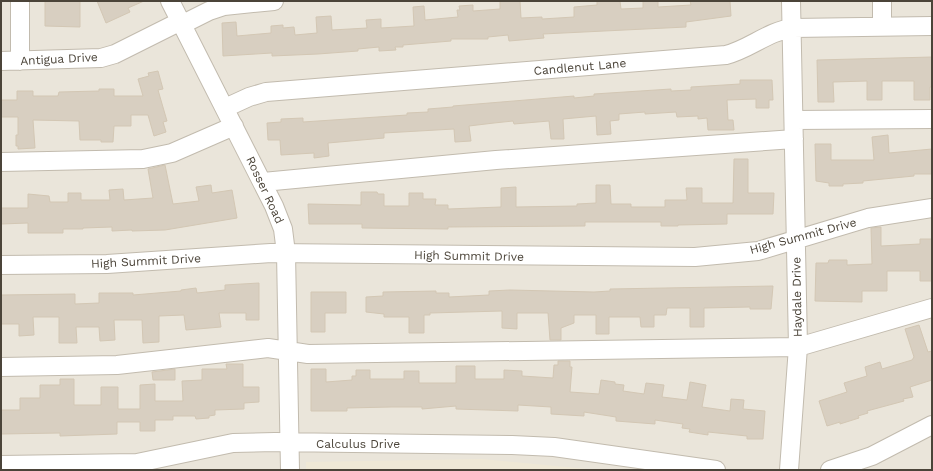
<svg xmlns="http://www.w3.org/2000/svg" width="933" height="471" font-family="'Work Sans',sans-serif">
  <style>
    .residential { fill: #eae5da }
    .education { fill: #efe8d6 }
    .building { fill: #d8cfc1; stroke: #d3c7b4 }
    .lines { fill: none; stroke-linecap: round; stroke-linejoin: round }
    .minor-casing { stroke: #c2bbae; stroke-width: 20 }
    .minor { stroke: #fff; stroke-width: 18 }
    .labels { text-anchor: middle; dominant-baseline: central; stroke-width: 3; stroke-linejoin: round; paint-order: stroke }
    .street-label { font-size: 12px; fill: #4b4439; stroke: #fff }
  </style>
  <rect width="100%" height="100%" fill="#f6f3ec"/>
  <path class="residential" d="M1,1H932V470H1Z"/>
  <path class="education" d="M482,459L598,470H306V462Z"/>
  <path class="building" d="M45,1H80V27L45,26Z
    M97,1H144L128,8L130,12L106,23Z
    M500,1H520L521,18L542,17V19L574,17V7L597,5V1H620L621,9L643,8V1H658V7L691,5L690,1H730L731,16L686,22V27L543,34L544,38L509,41L508,35L488,37V39H451V41L403,45V47H395L396,50L379,51V47L358,49V51L318,54L272,56V53L223,56L222,23L236,22L237,36L271,33V26L283,25V28L294,27L295,35L317,33L316,17L331,16L332,30L367,28L366,20L381,19V28L414,26L413,7L424,6L425,20L458,17L457,10H460L459,6L473,5V11L500,9Z
    M932,57V87H930V100H914V81H882V100H867V81L833,82L834,102H818L817,60Z
    M158,71L163,89L158,90L167,121L163,122L166,132L154,136L148,115H131V126H114L113,142H101V140H80L79,121L33,120L35,148L18,149V146H16V135H18V117H1V100H17V91H33V96H58L59,92L99,91V89H114V96H143L138,79L149,76L148,73Z
    M740,80H772L773,100H769V108H756V99L727,100L728,120H733L734,130H708L707,118L698,119V116L677,117L676,112L645,114V112L619,114V120L610,121L611,134L597,135L596,116L563,119L564,139H551L549,121L514,124L513,121L494,123L469,126L471,141L455,142L454,129L384,133V138L328,143L329,156L314,158V153L281,155L280,140H268L267,123L281,122V119L303,118V122L407,115V113L428,112V109L453,107V106L574,96V98L594,96V94L671,89V91L691,90V87L740,84Z
    M888,135L889,153L932,149V174H914V176L863,181V183L843,184V186H829V183L816,181L815,144H831V160H874L872,137Z
    M734,159H748V193H774L773,214H727V224L678,225V226H661V222H585V226L448,227V229L362,228V224H309L308,204L361,205V192H377L378,194H384V206H409V193H423V199H436L435,205H448V209L501,207V188L516,187V207L577,206V204L596,203V185H610L611,204H631V207H665V200H687L686,188H702V203H733Z
    M165,165L173,204L199,201L196,187L211,185L212,193L232,190L237,218L165,230L132,231V230L112,231V227L83,228V229H63V233H28V223L1,224V208H28V194L49,196L50,202H68V193H81V200H110L109,190L123,189L124,200L153,198L148,169Z
    M881,227V246L920,244V239H932V281H920V271H887V291H862V302L815,301L816,263H828L829,260H847V265L872,264L871,228Z
    M259,283V320H246V313H219L221,327L186,330L184,315L159,316V342L143,343L142,320H114L115,340L100,341L99,327H76L77,343H59V317H33L34,335L19,336V324H1V295L75,294V304L99,303V293H133V295L181,291V290L196,288L197,293L225,290V285Z
    M773,286L771,309H750V307L704,308V327H690V308H667L666,315H654V327H641L640,317H609V334H596V315H574V323L561,328V340H550L548,313H517V329L502,328V311L430,313V315H424V333H409V317H384V314L366,312V297L383,296V292L436,291V293H449V297L489,295V291L510,290L594,292L610,291V289Z
    M311,292H346V313H325V332H311Z
    M919,325L928,352L932,351V380L910,387L913,397L903,399L904,401L867,411L868,413L858,416L859,418L840,424V422L827,426L819,401L847,392L844,383L867,376L865,367L880,362L882,369L912,360L914,357L905,329Z
    M558,361H570V367H572L570,392L599,394L601,380L615,382V384L624,385L623,391L644,394L646,383L664,385L662,397L687,400L690,382L706,385L702,407L730,411L731,399L744,400L743,409L765,411L763,439H747V436L708,432V435L689,432L690,429L682,428L683,424L655,420V424L616,421V417L584,412V416L551,414V407L518,405V411L456,409V406L422,409V407H391L347,408V411H311V369H326V382L352,380V376H356V370H370V379H404V371H419V383H456V366H475V379H504V370L522,371V376L553,378L554,365H558Z
    M226,364H243V387H259V402L244,403V409L215,410V415L209,416V418L196,419L195,416H173V420H155V431H140V422H117V434L60,436V433L1,434V410H20V398H40V385H60V379H74V405H101V387H118V409H140V385L155,384V401H183L182,381L202,380V369H227Z
    M175,369V380H153L152,372Z"/>
  <g class="lines">
    <defs>
      <path id="minor" d="M20,1V61
        M170,1L274,206L283,229L286,253L290,470
        M882,1V26
        M183,24L209,11L224,6L274,1
        M1,61L101,58L115,54L181,21
        M225,108L249,97L266,92L726,55C750,49 768,31 793,28L932,26
        M794,120L932,119
        M1,162L143,159L172,153L234,126
        M263,182L496,160L794,139
        M1,265L107,264L271,253L695,257L758,251L868,218L932,208
        M1,367L117,365L268,348L308,354L798,347L932,308
        M1,465L137,463L233,443L275,442L512,445L554,447L716,470
        M789,470L798,347L791,1
        M830,470L872,456L932,425"/>
    </defs>
    <use href="#minor" class="minor-casing"/>
    <use href="#minor" class="minor"/>
  </g>
  <g class="labels">
    <g class="street-label">
      <text transform="translate(59 59) rotate(-3)">Antigua Drive</text>
      <text transform="translate(580 67) rotate(-5)">Candlenut Lane</text>
      <text transform="translate(265 190) rotate(65)">Rosser Road</text>
      <text transform="translate(803 236) rotate(-15)">High Summit Drive</text>
      <text transform="translate(469 256) rotate(1)">High Summit Drive</text>
      <text transform="translate(146 261) rotate(-3)">High Summit Drive</text>
      <text transform="translate(797 297) rotate(-91)">Haydale Drive</text>
      <text x="358" y="444">Calculus Drive</text>
    </g>
  </g>
  <rect width="933" height="471" fill="none" stroke="#4b4439" stroke-width="4"/>
</svg>
